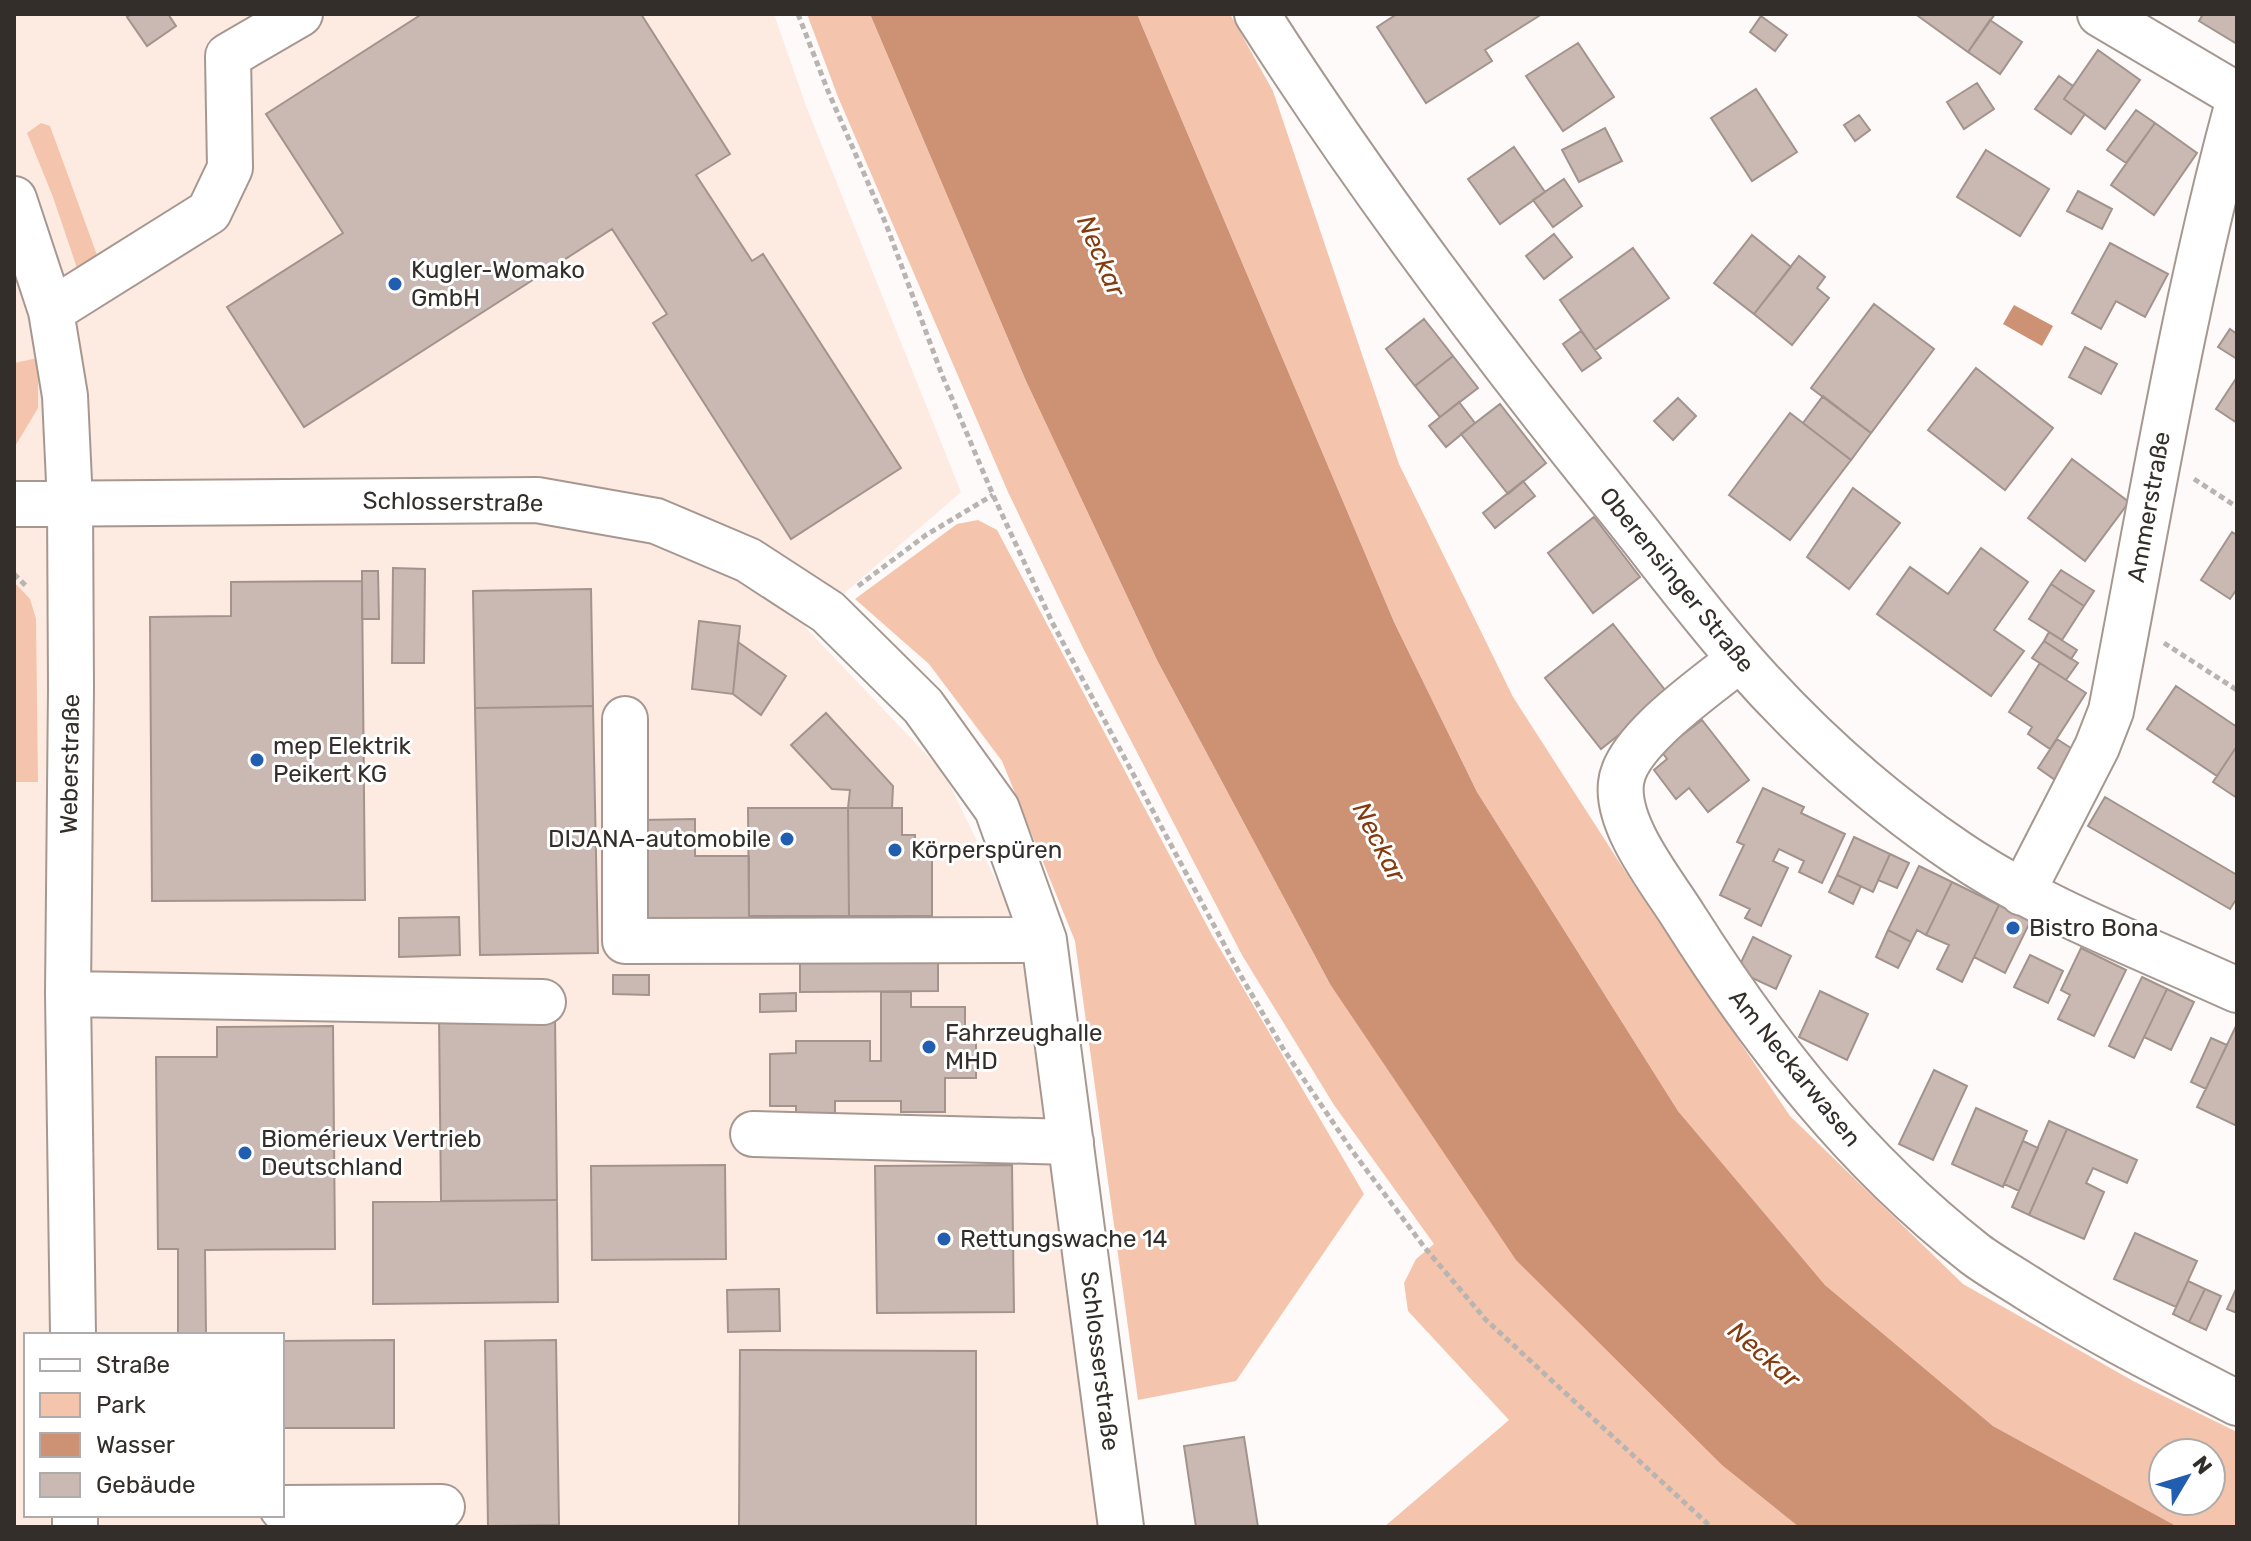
<svg xmlns="http://www.w3.org/2000/svg" width="2251" height="1541" font-family="Rubik,sans-serif">
  <style>
    .built { fill: #fdeae1; fill-rule: evenodd }
    .green { fill: #f5c4ac; fill-rule: evenodd }
    .water { fill: #cd9173 }
    .building { fill: #c9b9b2; stroke: #a2938c; stroke-width: 2 }
    .lines { fill: none; stroke-linecap: round; stroke-linejoin: round }
    .minor-casing { stroke: #a69891; stroke-width: 48 }
    .path { stroke: #b8b4b2; stroke-width: 5; stroke-dasharray: 6 4; stroke-linecap: butt }
    .minor { stroke: #fff; stroke-width: 44 }
    .poi-dot { fill: #215eaf; stroke: #fff; stroke-width: 3 }
    .labels { text-anchor: middle; dominant-baseline: central; stroke-width: 6; stroke-linejoin: round; paint-order: stroke }
    .poi-label { font-size: 24px; fill: #342e2b; stroke: #fff; text-anchor: start }
    .street-label { font-size: 24px; fill: #342e2b; stroke: #fff }
    .water-label { font-size: 26px; font-style: italic; fill: #843b0e; stroke: #fff }
  </style>
  <rect width="100%" height="100%" fill="#fdfaf9"/>
  <path class="built" d="M14,14H774L806,106L961,492L805,627L944,773L1021,932L1105,1527H14ZM26,1335H282V1515H26Z"/>
  <path class="green" d="M807,14H870L1026,381L1157,660L1330,984L1723,1466L1799,1527H1384L1509,1420L1408,1311L1404,1283L1416,1259L1434,1244L1334,1105L1242,955L1084,650L1008,492L838,97Z
    M1137,14H1230L1273,91L1399,464L1513,697L1634,885L1790,1116L1963,1284L2133,1381L2237,1432V1527H2178L1993,1426L1825,1285L1678,1111L1477,792L1394,622ZM2163,1453H2211V1501H2163Z
    M41,123L50,126L97,255L92,264L78,271L53,197L27,133Z
    M38,358V408L14,448V363Z
    M978,520L997,530L1212,935L1364,1194L1236,1381L1138,1400L1075,941L1002,761L929,664L855,599L957,524Z
    M14,582L30,599L36,619L38,782H14Z"/>
  <path class="water" d="M870,14H1137L1394,622L1477,792L1678,1111L1825,1285L1993,1426L2178,1527H1799L1723,1466L1516,1260L1330,984L1157,660L1026,381Z
    M2014,305L2053,326L2042,346L2003,324Z"/>
  <path class="building" d="M132,14H168L176,26L147,46L127,17Z
    M422,14H641L730,154L696,175L752,261L763,254L901,468L791,539L653,323L667,314L612,229L304,427L227,307L343,233L266,114Z
    M1397,14H1542L1485,50L1492,61L1426,103L1377,27Z
    M1920,14H1995L1968,52L1918,16Z
    M2203,14H2237V44L2199,21Z
    M1761,16L1787,35L1775,51L1750,32Z
    M1990,20L2022,42L2000,74L1968,52Z
    M1578,43L1614,97L1563,131L1526,76Z
    M2098,50L2140,80L2105,129L2064,99Z
    M2059,76L2073,86L2064,99L2085,114L2071,134L2035,109Z
    M1977,83L1994,109L1964,129L1947,102Z
    M1756,89L1797,152L1752,181L1711,118Z
    M2136,110L2155,123L2126,163L2107,150Z
    M1859,115L1870,130L1855,141L1844,125Z
    M2155,123L2197,153L2154,215L2111,185Z
    M1605,128L1622,161L1579,182L1562,150Z
    M1514,147L1545,192L1500,224L1468,179Z
    M1986,150L2049,189L2020,236L1957,197Z
    M1564,179L1582,206L1553,227L1533,200Z
    M2078,191L2112,209L2102,229L2067,211Z
    M1554,234L1572,257L1544,279L1526,256Z
    M1752,235L1791,267L1754,314L1714,283Z
    M2110,243L2168,274L2145,317L2116,301L2101,329L2072,313Z
    M1633,248L1669,298L1595,350L1560,300Z
    M1799,256L1825,277L1817,288L1829,298L1792,345L1754,314Z
    M1874,304L1934,349L1871,433L1811,388Z
    M1424,319L1453,356L1415,386L1386,349Z
    M2230,329L2237,334V359L2218,347Z
    M1581,331L1601,358L1582,371L1563,344Z
    M2085,347L2117,364L2101,394L2069,377Z
    M1453,356L1478,388L1440,417L1415,386Z
    M1976,368L2053,428L2005,490L1928,430Z
    M2237,377V423L2216,409Z
    M1823,396L1871,433L1851,460L1803,423Z
    M1678,398L1696,416L1673,440L1654,421Z
    M1459,402L1475,423L1446,447L1429,426Z
    M1500,404L1546,463L1508,494L1461,434Z
    M1790,413L1851,460L1790,540L1729,495Z
    M2072,459L2129,502L2085,561L2028,518Z
    M1523,481L1535,496L1495,528L1483,513Z
    M1853,488L1900,523L1849,589L1807,557Z
    M1594,517L1640,577L1593,613L1548,553Z
    M2232,532L2237,535V589L2230,599L2201,580Z
    M1981,548L2028,582L1994,630L2024,651L1991,696L1877,614L1910,567L1948,594Z
    M393,568L425,569L424,663H392Z
    M2061,570L2094,591L2084,606L2051,584Z
    M362,571H378L379,619H362Z
    M362,581L365,900L152,901L150,617L231,616V582Z
    M2051,584L2084,606L2062,640L2029,619Z
    M591,589L593,706L475,708L473,591Z
    M699,621L740,626L733,694L692,689Z
    M1613,624L1669,695L1601,749L1545,678Z
    M2049,632L2077,650L2071,659L2044,641Z
    M2044,641L2078,663L2066,680L2032,658Z
    M738,642L786,676L761,715L733,694Z
    M2040,663L2086,693L2050,749L2028,734L2032,727L2009,712Z
    M2176,686L2237,727V746L2217,776L2147,729Z
    M593,706L598,953L480,955L475,708Z
    M826,713L893,786L892,808H848L850,790L832,789L791,745Z
    M1702,720L1749,780L1708,812L1689,788L1676,799L1654,770L1667,759L1661,751Z
    M2057,739L2077,752L2058,782L2038,768Z
    M2237,746V798L2213,782Z
    M1763,788L1804,807L1801,813L1845,834L1822,883L1799,872L1804,861L1779,849L1773,861L1788,868L1761,926L1745,918L1750,909L1720,895L1744,845L1737,842Z
    M2105,797L2237,875V898L2230,909L2088,826Z
    M748,808H848L849,916H749Z
    M848,808H902V835H915V849H925V858H932V916H849Z
    M695,819V856H749V927L642,928V820Z
    M1854,837L1890,854L1873,892L1837,875Z
    M1890,854L1909,863L1897,888L1878,880Z
    M1919,866L1952,882L1926,935L1917,930L1911,942L1888,930Z
    M1837,875L1861,886L1853,904L1829,892Z
    M1952,882L1999,905L1962,982L1937,969L1949,945L1926,935Z
    M1999,905L2031,920L2005,973L1974,957Z
    M459,917L460,955L399,957V918Z
    M1888,930L1911,942L1898,968L1876,957Z
    M1753,937L1791,956L1776,989L1737,971Z
    M2081,948L2126,970L2094,1036L2058,1019L2070,995L2061,990Z
    M2030,955L2063,971L2048,1003L2014,987Z
    M800,958H938V991L800,992Z
    M613,975H649V995L613,994Z
    M2142,977L2167,989L2134,1058L2109,1046Z
    M2167,989L2194,1002L2171,1050L2144,1037Z
    M1820,991L1868,1014L1847,1060L1799,1037Z
    M881,992H911V1007H965V1035H976V1078H945V1112H901V1101H835V1113H796V1106H770V1054L796,1053V1041H870V1061H881Z
    M796,993V1011L760,1012V994Z
    M555,1014L557,1200L441,1201L439,1015Z
    M2237,1024V1126L2197,1107Z
    M333,1026L335,1249L205,1250L206,1335H178V1249H158L156,1057H217V1027Z
    M2211,1038L2227,1045L2206,1089L2191,1082Z
    M1934,1070L1967,1086L1933,1160L1899,1144Z
    M1976,1108L2027,1131L2003,1187L1952,1164Z
    M2049,1121L2067,1129L2029,1215L2012,1207Z
    M2067,1129L2137,1160L2127,1183L2093,1168L2086,1183L2104,1192L2084,1239L2029,1215Z
    M2023,1141L2038,1148L2019,1191L2004,1184Z
    M725,1165L726,1259L592,1260L591,1166Z
    M1012,1165L1014,1312L877,1313L875,1166Z
    M557,1200L558,1302L373,1304V1202Z
    M2135,1233L2197,1261L2176,1307L2114,1279Z
    M2188,1281L2205,1289L2189,1322L2173,1314Z
    M2237,1287V1313L2227,1309Z
    M779,1289L780,1331L728,1332L727,1290Z
    M2205,1289L2221,1296L2206,1330L2189,1322Z
    M394,1340V1428H282V1341Z
    M556,1340L559,1525L488,1526L485,1341Z
    M740,1350L976,1351V1527L739,1526Z
    M1244,1437L1258,1527H1196L1184,1446Z"/>
  <g class="lines">
    <defs>
      <path id="minor" d="M1257,14C1365,183 1486,344 1612,500C1655,553 1696,609 1741,660C1804,732 1878,799 1958,853C2044,911 2143,947 2237,990
        M2100,14L2237,95
        M14,199L51,311L65,396L70,503L71,688L68,994L73,1335
        M51,311L209,212L230,168L228,56L300,14
        M14,504L537,500L656,521L748,560L828,612L923,706L997,809L1044,940L1121,1527
        M1740,659C1707,686 1625,741 1621,783C1616,826 1662,882 1684,917C1765,1045 1855,1160 1975,1254C1991,1266 2009,1276 2026,1287C2093,1330 2165,1366 2237,1403
        M625,719V941L1044,940
        M2022,893L2097,747L2111,711C2150,509 2183,305 2237,106
        M68,994L543,1002
        M753,1134L1071,1142
        M282,1508L442,1507
        M75,1515V1527"/>
    </defs>
    <use href="#minor" class="minor-casing"/>
    <path class="path" d="M798,14L828,91L886,224L942,375L993,495L1052,622L1241,976L1284,1050L1353,1152L1425,1248L1486,1320L1711,1527
      M2194,479L2237,507
      M14,574L27,587
      M858,586L926,535L993,495
      M2164,643L2237,690"/>
    <use href="#minor" class="minor"/>
  </g>
  <g class="poi-dot">
    <circle cx="395" cy="284" r="8"/>
    <circle cx="257" cy="760" r="8"/>
    <circle cx="787" cy="839" r="8"/>
    <circle cx="895" cy="850" r="8"/>
    <circle cx="2013" cy="928" r="8"/>
    <circle cx="929" cy="1047" r="8"/>
    <circle cx="245" cy="1153" r="8"/>
    <circle cx="944" cy="1239" r="8"/>
  </g>
  <g class="labels">
    <g class="poi-label">
      <text x="411" y="270">Kugler-Womako<tspan x="411" dy="28">GmbH</tspan></text>
      <text x="273" y="746">mep Elektrik<tspan x="273" dy="28">Peikert KG</tspan></text>
      <text x="771" y="839" text-anchor="end">DIJANA-automobile</text>
      <text x="911" y="850">Körperspüren</text>
      <text x="2029" y="928">Bistro Bona</text>
      <text x="945" y="1033">Fahrzeughalle<tspan x="945" dy="28">MHD</tspan></text>
      <text x="261" y="1139">Biomérieux Vertrieb<tspan x="261" dy="28">Deutschland</tspan></text>
      <text x="960" y="1239">Rettungswache 14</text>
    </g>
    <g class="street-label">
      <text transform="translate(453 502) rotate(1)">Schlosserstraße</text>
      <text transform="translate(2149 507) rotate(-80)">Ammerstraße</text>
      <text transform="translate(1677 580) rotate(51)">Oberensinger Straße</text>
      <text transform="translate(70 764) rotate(-89)">Weberstraße</text>
      <text transform="translate(1795 1068) rotate(51)">Am Neckarwasen</text>
      <text transform="translate(1100 1361) rotate(83)">Schlosserstraße</text>
    </g>
    <g class="water-label">
      <text transform="translate(1101 256) rotate(67)">Neckar</text>
      <text transform="translate(1379 842) rotate(63)">Neckar</text>
      <text transform="translate(1764 1355) rotate(41)">Neckar</text>
    </g>
  </g>
  <rect width="2251" height="1541" fill="none" stroke="#342e2b" stroke-width="32"/>
  <rect x="24" y="1333" width="260" height="184" fill="#ffffff" stroke="#aeabaa" stroke-width="2"/>
  <rect x="40" y="1359" width="40" height="12" fill="#ffffff" stroke="#aeabaa" stroke-width="2"/>
  <text x="96" y="1373" font-size="24" fill="#342e2b">Straße</text>
  <rect x="40" y="1393" width="40" height="24" fill="#f5c4ac" stroke="#aeabaa" stroke-width="2"/>
  <text x="96" y="1413" font-size="24" fill="#342e2b">Park</text>
  <rect x="40" y="1433" width="40" height="24" fill="#cd9173" stroke="#aeabaa" stroke-width="2"/>
  <text x="96" y="1453" font-size="24" fill="#342e2b">Wasser</text>
  <rect x="40" y="1473" width="40" height="24" fill="#c9b9b2" stroke="#aeabaa" stroke-width="2"/>
  <text x="96" y="1493" font-size="24" fill="#342e2b">Gebäude</text>
  <g transform="translate(2187 1477) rotate(52)"><circle r="38" fill="#ffffff" stroke="#aeabaa" stroke-width="2"/>
  <path d="M0-6L14 30L0 20L-14 30Z" fill="#215eaf"/>
  <text y="-12" font-size="22" font-weight="bold" text-anchor="middle" fill="#342e2b">N</text>
  </g>
</svg>
